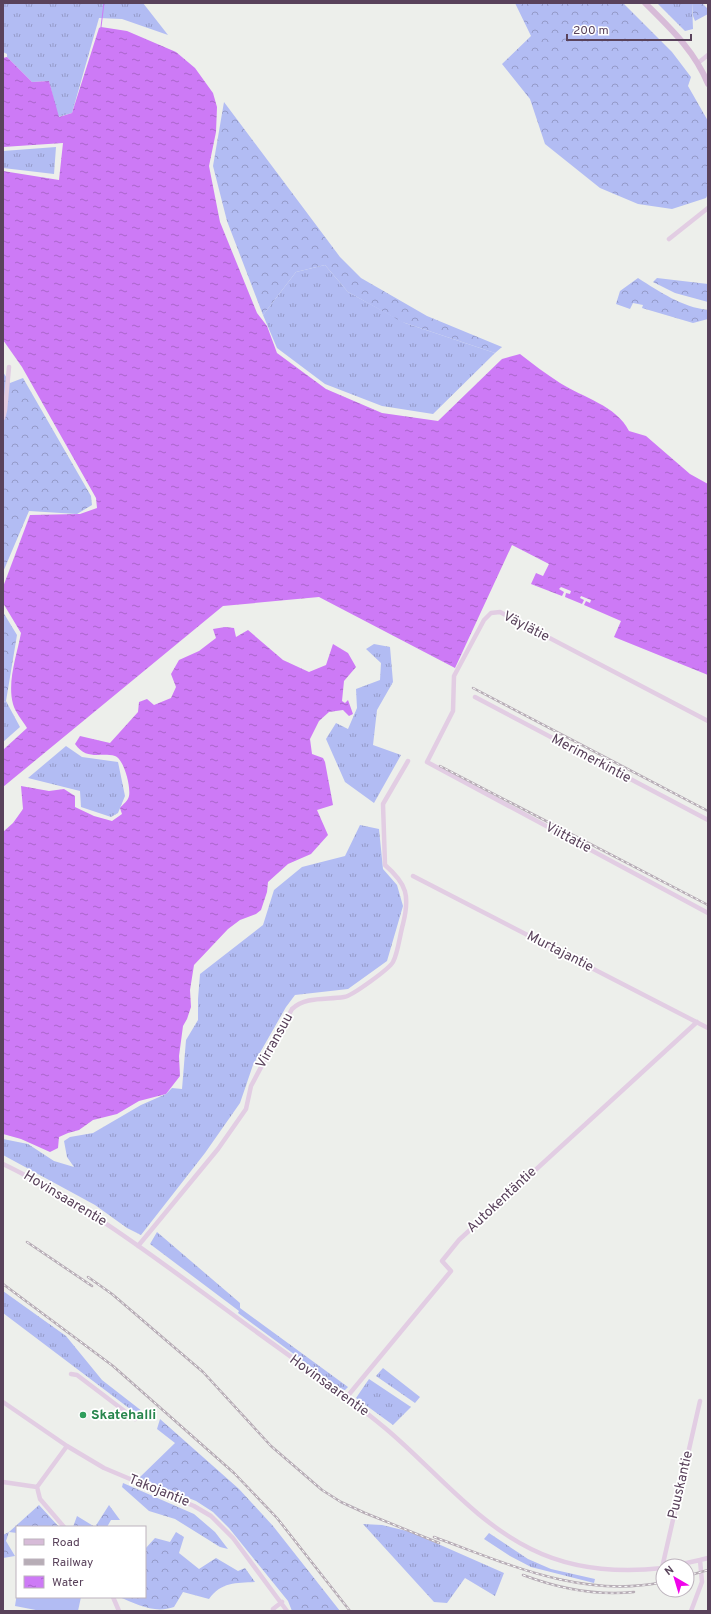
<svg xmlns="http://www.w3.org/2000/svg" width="711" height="1614" font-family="Overpass,sans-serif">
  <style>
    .grass { fill: url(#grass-tufts) }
    .forest { fill: url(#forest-crowns) }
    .garden { fill: #b2bcf3 }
    .water { fill: url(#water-ripples) }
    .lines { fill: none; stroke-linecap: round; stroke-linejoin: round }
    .stream { stroke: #cd7af6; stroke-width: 1 }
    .street { stroke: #e2cde3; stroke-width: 4.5 }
    .secondary { stroke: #d7bbd8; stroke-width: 6 }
    .rail-casing { stroke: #b7adb6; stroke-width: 2.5 }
    .rail { stroke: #fff; stroke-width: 1; stroke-dasharray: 3; stroke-linecap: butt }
    .leisure-dot { fill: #2e9e5b; stroke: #fff; stroke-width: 1.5 }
    .labels { text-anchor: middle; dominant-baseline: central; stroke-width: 3.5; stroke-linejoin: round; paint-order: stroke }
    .street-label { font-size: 14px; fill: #59425b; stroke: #fff }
    .leisure-label { font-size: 14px; font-weight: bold; fill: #27864d; stroke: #fff; text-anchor: start }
  </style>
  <defs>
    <pattern id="grass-tufts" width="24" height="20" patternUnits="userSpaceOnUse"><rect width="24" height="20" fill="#b2bcf3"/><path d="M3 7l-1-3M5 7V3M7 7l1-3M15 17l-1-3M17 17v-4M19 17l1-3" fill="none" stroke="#949ac8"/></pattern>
    <pattern id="forest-crowns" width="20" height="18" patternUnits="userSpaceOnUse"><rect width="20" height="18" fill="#b2bcf3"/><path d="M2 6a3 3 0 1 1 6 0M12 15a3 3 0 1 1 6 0" fill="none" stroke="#949ac8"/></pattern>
    <pattern id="water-ripples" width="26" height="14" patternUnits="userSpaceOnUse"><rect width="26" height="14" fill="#cd7af6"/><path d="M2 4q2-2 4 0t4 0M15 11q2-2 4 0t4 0" fill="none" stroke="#a966ca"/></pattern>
  </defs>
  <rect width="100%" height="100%" fill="#edefeb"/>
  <path class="grass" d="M3,3H143L168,35L122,19L99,18L72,113L58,117L49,81L32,82L7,57V54L3,52Z
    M657,3H692L693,29L685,31Z
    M56,147L54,174L3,168V151Z
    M325,265L348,292L405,323L495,353L433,414L382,406L325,384L277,348L263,315L296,272Z
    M374,644L390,647L393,682L377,710L373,745L401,755L374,803L345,782L326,739L336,723L348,729L357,708L356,689L380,680L381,663L366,649Z
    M6,701L20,727L3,742V702Z
    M66,746L82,757L118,762L125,796L118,813L111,817L81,807L80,791L28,778Z
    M360,825L379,829L383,869L397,885L403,906L387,961L348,989L295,995L286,1007L253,1065L240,1103L205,1153L141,1235L127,1228L95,1205L3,1155V1139L28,1144L54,1161L74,1167L67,1157L64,1141L70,1137L93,1133L141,1105L166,1094L172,1088L182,1089L186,1040L198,1020V999L200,974L263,925L274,890L302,867L345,856Z
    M157,1232L240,1303V1308L348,1387L344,1391L238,1313L239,1311L150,1244Z
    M3,1291L66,1336L102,1380L147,1415L146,1421L3,1313Z
    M383,1368L420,1397L415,1403L376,1376Z
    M369,1379L411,1407L393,1425L356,1398Z
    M363,1524L382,1525L411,1532L504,1573L495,1596L465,1578L447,1603L434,1602Z
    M489,1533L528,1559L551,1569L595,1579L594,1583L531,1567L510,1556L484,1539Z"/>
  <path class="forest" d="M515,3H623L672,52L691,77L688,86L708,121V194L706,198L672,209L638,204L600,188L545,144L530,99L502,64L531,36Z
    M692,3H702L708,9V14L695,21L693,16Z
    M224,102L340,257L361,278L427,316L502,347L495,353L402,322L348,292L325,265L296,272L263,315L227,221L213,166Z
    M638,278C660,292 682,307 708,310V319L693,323L642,308L643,305L633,303L630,309L616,304L620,291Z
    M657,278L708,284V302L675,293L653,282Z
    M3,372L10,383L23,378L91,496L92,505L77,514L29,511L3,572Z
    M3,612L17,635L6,701L3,702Z
    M160,1419L239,1489L273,1526L340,1611H292L288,1601L229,1528L213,1512L196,1501L139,1478L175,1443L157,1429Z
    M123,1483L194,1514L215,1532L228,1549L220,1547L175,1519L149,1511L122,1487Z
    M39,1505L59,1527H17V1533L9,1532L6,1541L15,1556L3,1558V1535L9,1532Z
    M109,1505L120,1520H111L107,1527H73L77,1516L95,1527Z
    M176,1532L184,1537L179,1553L199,1569L216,1558L238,1571L245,1568L255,1582C236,1583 221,1582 209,1599L183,1592L174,1607C154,1614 137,1604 119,1597H145V1549L155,1538L170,1542Z"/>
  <path class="garden" d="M17,1593V1597H81L78,1611H41L15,1606Z"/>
  <path class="water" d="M101,27L127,31L176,52L195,68L213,93L217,107L216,132L209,166L220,222L257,313L267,326L277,353L326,389L382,413L438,421L502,359L520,354C533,364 546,374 560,383C582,397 617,406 629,431L646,436L690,474L708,484V675L614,637L621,621L584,605L586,601L590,603L591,600L581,596L580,598L584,600L582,604L565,597L566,593L570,594L571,591L561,587L559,589L564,592L562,596L531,584L536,573L543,576L549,564L512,545L455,668L319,597L223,606L3,787V750L27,728C23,721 15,712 13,704C7,681 17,655 21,633L3,603V587L30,515L80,514L97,508L96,498L22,367L3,340V171L59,180L63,143L3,147V58L7,57L32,82L49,81L59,117L72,113L99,28Z
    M225,627L234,628L236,637L248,630L283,660L309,672L326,665L333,644L348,653L356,667L344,681L342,701L345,703L348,700L353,714L349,716L343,710L329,712L319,721L310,739L312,754L323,758L325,762L333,805L317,810L328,835L311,854L288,864L268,882L267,892L261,910L256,914L240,920L228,929L194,965L190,990L191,1007L187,1019L183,1026L179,1056L180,1076L166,1094L139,1101L117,1114L93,1120L79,1130L68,1133L59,1137L58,1148L50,1152L21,1139L3,1134V832L13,823L23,809L21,786L49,791L64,789L75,796V807L94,816L112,821L122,814L120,808C123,804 128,801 129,796C131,787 124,759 115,756C100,752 87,761 75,744L80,736L110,743L138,712L139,702L147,699L154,705L171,698L176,687L171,674L179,660L199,651L216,638L213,629Z"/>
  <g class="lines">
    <path class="stream" d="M101,27L104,3"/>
    <path class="street" d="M698,63L708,55
      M669,239L708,208
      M3,418L5,410L9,367
      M475,697L708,820
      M708,721L500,612L491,613L484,620L454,676L453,711L427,762L708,913
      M413,876L708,1028
      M3,1164C86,1204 158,1260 232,1314C283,1352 336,1387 385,1428C433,1468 474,1521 531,1549C573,1570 618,1573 663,1568
      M138,1246L218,1149L246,1109L251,1086L292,1009C306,996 326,1000 344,997C352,996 389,969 393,962C398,953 400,934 403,924C410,896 407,884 385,865L383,804L408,761
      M71,1374L77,1375L135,1419
      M346,1398L451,1271L442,1261L459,1240L697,1022
      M3,1402L67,1446L104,1468L194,1506L211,1516L233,1538L287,1611
      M3,1482L37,1487
      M64,1527L40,1499L37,1487L67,1446
      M673,1566L700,1560
      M662,1568L700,1401
      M113,1597L119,1611
      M273,1609L282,1602
      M691,1611L702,1582L700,1560L708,1558"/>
    <path class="secondary" d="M645,3C670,28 695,51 708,84"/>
    <defs>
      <path id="rail" d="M473,688L708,811
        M440,766L708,905
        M27,1242L92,1286
        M88,1277L112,1294L203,1372L271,1446L322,1490L341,1502L365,1513L439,1543
        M3,1284L113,1366L234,1473L277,1518L350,1611
        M434,1537C508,1564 582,1599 663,1582
        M523,1575C560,1589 595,1596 634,1592
        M687,1576L708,1570"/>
    </defs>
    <use href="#rail" class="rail-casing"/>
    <use href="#rail" class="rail"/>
  </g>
  <circle class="leisure-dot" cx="83" cy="1415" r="4"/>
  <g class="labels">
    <g class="street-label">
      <text transform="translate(526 627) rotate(27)">Väylätie</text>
      <text transform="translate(591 759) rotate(28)">Merimerkintie</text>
      <text transform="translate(568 838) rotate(28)">Viittatie</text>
      <text transform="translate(560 952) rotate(27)">Murtajantie</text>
      <text transform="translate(275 1041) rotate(-61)">Virransuu</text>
      <text transform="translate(65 1199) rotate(31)">Hovinsaarentie</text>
      <text transform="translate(502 1200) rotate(-43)">Autokentäntie</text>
      <text transform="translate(329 1386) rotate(36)">Hovinsaarentie</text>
      <text transform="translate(681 1485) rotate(-77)">Puuskantie</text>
      <text transform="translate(159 1491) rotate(22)">Takojantie</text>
    </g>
    <g class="leisure-label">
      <text x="91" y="1415">Skatehalli</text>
    </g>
  </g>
  <rect width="711" height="1614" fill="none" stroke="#59425b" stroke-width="8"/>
  <rect x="16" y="1526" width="130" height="72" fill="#ffffff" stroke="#bdb3bd"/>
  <rect x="24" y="1539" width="20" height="6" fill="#d7bbd8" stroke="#bdb3bd"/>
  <text x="52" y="1546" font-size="12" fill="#59425b">Road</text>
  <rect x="24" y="1559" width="20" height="6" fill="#b7adb6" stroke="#bdb3bd"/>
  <text x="52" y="1566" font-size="12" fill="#59425b">Railway</text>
  <rect x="24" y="1576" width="20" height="12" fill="url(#water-ripples)" stroke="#bdb3bd"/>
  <text x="52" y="1586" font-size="12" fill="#59425b">Water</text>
  <g transform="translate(675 1578) rotate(322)"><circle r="19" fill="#ffffff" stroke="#bdb3bd"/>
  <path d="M0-3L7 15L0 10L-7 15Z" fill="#f003eb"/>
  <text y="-6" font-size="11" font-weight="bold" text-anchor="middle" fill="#59425b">N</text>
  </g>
  <path d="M567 34v6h124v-6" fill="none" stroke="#59425b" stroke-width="2"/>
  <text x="573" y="34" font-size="12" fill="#59425b" stroke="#ffffff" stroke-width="3" paint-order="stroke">200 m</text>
</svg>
